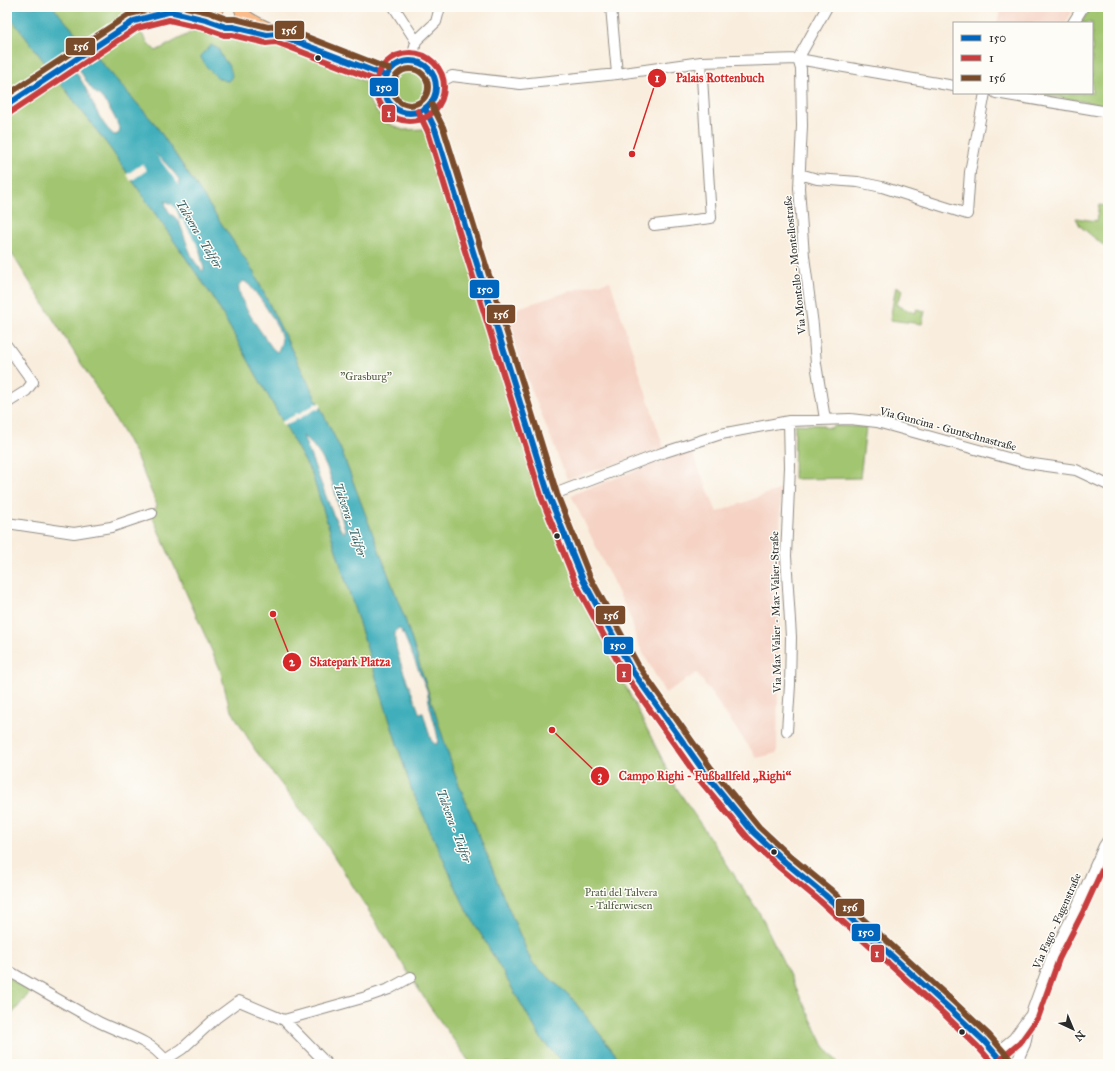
<svg xmlns="http://www.w3.org/2000/svg" width="1115" height="1071" font-family="'IM FELL Great Primer',serif">
  <style>
    .built { fill: #f5d2c3 }
    .green { fill: #a1c56f; stroke: #66784d }
    .water { fill: #3fafbb; stroke: #356d73; fill-rule: evenodd }
    .pier { fill: #f9eede }
    .lines { fill: none; stroke-linecap: round; stroke-linejoin: round }
    .river { stroke: #3fafbb; stroke-width: 17 }
    .minor-casing { stroke: #928c84; stroke-width: 12 }
    .major-casing { stroke: #928c84; stroke-width: 15 }
    .minor { stroke: #fff; stroke-width: 10 }
    .major { stroke: #fabc8b; stroke-width: 13 }
    .bus-1-casing { stroke: #fdfcf7; stroke-width: 9 }
    .bus-2-casing { stroke: #fdfcf7; stroke-width: 9 }
    .bus-3-casing { stroke: #fdfcf7; stroke-width: 9 }
    .bus-1 { stroke: #0065bd; stroke-width: 6 }
    .bus-2 { stroke: #c83d3d; stroke-width: 6 }
    .bus-3 { stroke: #7a4b2a; stroke-width: 6 }
    .bus-dot { fill: #2b2b2b; stroke: #fdfcf7; stroke-width: 1.5 }
    .labels { text-anchor: middle; dominant-baseline: central; stroke-width: 3; stroke-linejoin: round; paint-order: stroke }
    .street-label { font-size: 11px; fill: #2b2b2b; stroke: #fdfcf7 }
    .park-label { font-size: 11px; fill: #4e593f; stroke: #fdfcf7 }
    .water-label { font-size: 12px; font-style: italic; fill: #336065; stroke: #fdfcf7 }
    .leader { fill: none; stroke: #d62828; stroke-width: 1.5 }
    .callout-dot { fill: #d62828; stroke: #fdfcf7; stroke-width: 1.5 }
    .mark-label { font-size: 12px; text-anchor: middle; font-weight: bold; fill: #fff }
    .callout-label { font-size: 12px; text-anchor: middle; font-weight: bold; fill: #d62828; stroke: #fdfcf7; stroke-width: 3; stroke-linejoin: round; paint-order: stroke }
    .line-badge { stroke: #fdfcf7; stroke-width: 1.5 }
    .badge-label { font-size: 11px; text-anchor: middle; font-weight: bold; fill: #fff }
  </style>
  <rect width="100%" height="100%" fill="#fdfcf7"/>
  <filter id="ink" filterUnits="userSpaceOnUse"><feTurbulence type="fractalNoise" baseFrequency=".025" numOctaves="2"/><feDisplacementMap in="SourceGraphic" scale="8" xChannelSelector="R" yChannelSelector="G"/><feConvolveMatrix kernelMatrix="1 2 1 2 8 2 1 2 1" color-interpolation-filters="sRGB"/></filter>
  <filter id="wash" filterUnits="userSpaceOnUse"><feTurbulence type="fractalNoise" baseFrequency=".012" numOctaves="4" result="noise"/><feDisplacementMap in="SourceGraphic" scale="16" xChannelSelector="R" yChannelSelector="G"/><feGaussianBlur stdDeviation="0.9" result="paint"/><feColorMatrix in="noise" values="0 0 0 0 0 0 0 0 0 0 0 0 0 0 0 0 0 1.4 0 .05"/><feComposite in="paint" operator="in"/></filter>
  <g filter="url(#wash)">
    <rect width="100%" height="100%" fill="#f9eede"/>
    <path class="built" d="M1001,7H1074L1066,23H997Z
      M610,281L664,449L567,479L501,313L581,288Z
      M693,449L692,452L717,512L781,489L777,753L757,758L697,673L665,693L636,640L632,621L571,495Z"/>
    <path class="green" d="M53,7H128L126,14L137,30H139L148,43L156,51L196,30L274,46L277,45L310,56L366,82L369,101L385,122L403,130L424,129L474,261L591,617L676,787L760,914L824,1046L839,1064H623L570,996L532,963L499,886L454,772L405,619L341,450L253,271L155,124Z
      M1091,7H1108V106L1045,95L1041,93H1092V23H1081Z
      M7,13L110,148L214,299L312,474L411,788L464,905L542,1040L564,1064H471L430,1007L321,836L255,750L229,706L220,669L152,516L157,505L135,453L101,395L7,246Z
      M391 86a19 19 0 1 1 38 0a19 19 0 1 1-38 0Z
      M1099,205L1108,206V249L1080,226L1076,218L1096,221Z
      M896,286L903,290L896,305L915,313L917,309L925,311L922,324L890,320Z
      M795,424L823,425V427L832,428L833,426L866,427L860,478L794,479Z
      M7,977L31,991L7,1020Z"/>
    <path class="water" d="M7,7H53L155,124L253,271L341,450L405,619L454,772L499,886L532,963L570,996L623,1064H564L542,1040L464,905L411,788L312,474L214,299L110,148L7,13ZM61,49C76,58 81,75 91,88C93,91 97,94 100,96C108,105 117,119 120,131L118,134L114,135C96,120 92,96 79,77C73,68 63,59 61,49ZM145,145C151,148 176,173 179,180C180,183 179,186 179,190L176,192C159,190 144,160 145,145ZM165,201C175,204 178,210 180,219C183,219 186,217 190,218C202,221 214,248 219,259V263L215,273C207,268 208,255 199,247L204,269L203,271C190,262 185,235 179,222C174,214 167,215 165,201ZM244,281C254,286 278,324 281,336C283,340 280,347 278,351L277,352L273,349C264,336 235,298 239,284ZM303,436C333,460 334,496 345,529L344,533L341,530L332,512ZM398,628L401,630L404,635L427,690L430,707L435,725L438,738L437,744H435L431,740L423,713H419C416,699 385,637 398,628Z
      M211,45L219,49C221,61 231,62 232,76L229,81C218,82 206,67 201,58V56Z"/>
    <path class="pier" d="M85,41L98,56L81,67L79,71L65,54L66,52L69,50L71,51Z
      M65,54L76,70L58,83L46,67Z
      M149,159L153,166L131,181L126,175Z
      M320,402L322,406L319,408L318,410L316,409L300,418L299,420L297,419L283,426L281,422L295,415L296,413L298,414L314,405L315,403L317,404Z"/>
    <g class="lines">
      <path class="river" d="M131,135L187,210L230,285"/>
    </g>
  </g>
  <g filter="url(#ink)">
    <g class="lines">
      <defs>
        <path id="minor" d="M160,7L168,12L206,20L221,25
          M394,7L416,41
          M611,7L617,74
          M134,21L143,7
          M1073,23L1083,7
          M798,59L801,69L802,126L799,188L804,256L813,325L816,364L825,419
          M798,59L827,7
          M412,61L416,41L436,22L440,7
          M436,84L452,76L520,84L617,74L701,62L798,59L954,86
          M996,93L1108,112
          M7,105L134,21L159,15L168,12
          M800,174L817,179L858,182L882,187L967,214L970,172L985,93
          M654,225L711,218L701,62
          M7,346L33,382L26,391L7,403
          M549,496L662,453L721,434L789,421L850,419L877,422L1026,463L1076,470L1108,485
          M7,523L74,533L111,527L152,513
          M787,731L790,685L791,637L786,556L790,467L789,421
          M7,970C36,987 65,1004 95,1020C118,1033 149,1038 165,1060L163,1064
          M284,1020L327,1064
          M996,1053L1014,1038L1029,1017
          M165,1060L182,1049L216,1018L239,1001L284,1020L366,997L389,989L411,977
          M1016,1064L1025,1044L1031,1014L1052,956L1076,909L1104,846L1108,840"/>
        <path id="major" d="M218,7C209,27 236,37 243,14L241,8
          M243,14C252,24 266,26 277,34L386,76
          M233,27L254,32L271,35
          M384 87a26 26 0 1 1 52 0a26 26 0 1 1-52 0Z
          M425,108L435,129L546,484L549,496L583,580L631,669L705,773L753,832L785,862L825,895L950,1009L984,1041L1004,1064"/>
      </defs>
      <use href="#minor" class="minor-casing"/>
      <use href="#major" class="major-casing"/>
      <use href="#minor" class="minor"/>
      <use href="#major" class="major"/>
      <defs>
        <path id="bus-1" d="M384 87a26 26 0 1 1 52 0a26 26 0 1 1-52 0Z
          M7,105L134,21L168,12H173L206,20L226,27H233L267,35L277,34L386,76
          M425,108L435,129L549,496L583,580L631,669L705,773L753,832L785,862L825,895L950,1009L984,1041L1004,1064"/>
        <path id="bus-2" d="M376 87a34 34 0 1 1 68 0a34 34 0 1 1-68 0Z
          M418,111L428,132L542,499L576,584L624,673L698,778L748,838L780,868L820,901L945,1015L978,1047L993,1064
          M11,112L137,28L169,20L204,28L224,35H232L266,43L276,42L383,83
          M1001,1059L1020,1043L1038,1018L1059,959L1083,912L1108,857"/>
        <path id="bus-3" d="M186,7L208,12L227,19H235L268,27L279,26L389,69
          M392 87a18 18 0 1 1 36 0a18 18 0 1 1-36 0Z
          M7,95L130,14L158,7
          M432,105L443,127L557,494L590,577L638,665L711,768L759,827L790,856L830,889L955,1003L989,1035L1010,1059"/>
      </defs>
      <use href="#bus-1" class="bus-1-casing"/>
      <use href="#bus-2" class="bus-2-casing"/>
      <use href="#bus-3" class="bus-3-casing"/>
      <use href="#bus-1" class="bus-1"/>
      <use href="#bus-2" class="bus-2"/>
      <use href="#bus-3" class="bus-3"/>
    </g>
  </g>
  <g class="bus-dot">
    <circle cx="318" cy="58" r="3.5"/>
    <circle cx="557" cy="536" r="3.5"/>
    <circle cx="774" cy="852" r="3.5"/>
    <circle cx="962" cy="1032" r="3.5"/>
  </g>
  <g class="labels">
    <g class="street-label">
      <text transform="translate(795 265) rotate(-96)">Via Montello - Montellostraße</text>
      <text transform="translate(948 429) rotate(15)">Via Guncina - Guntschnastraße</text>
      <text transform="translate(776 612) rotate(-91)">Via Max Valier - Max-Valier-Straße</text>
      <text transform="translate(1057 921) rotate(-66)">Via Fago - Fagenstraße</text>
    </g>
    <g class="park-label">
      <text x="366" y="376">"Grasburg"</text>
      <text x="621" y="892">Prati del Talvera<tspan x="621" dy="13">- Talferwiesen</tspan></text>
    </g>
    <g class="water-label">
      <text transform="translate(199 234) rotate(59)">Talvera - Talfer</text>
      <text transform="translate(350 520) rotate(71)">Talvera - Talfer</text>
      <text transform="translate(454 826) rotate(69)">Talvera - Talfer</text>
    </g>
  </g>
  <path class="leader" d="M632 154L657 78M273 614L292 662M552 730L600 776"/>
  <g class="callout-dot">
    <circle cx="632" cy="154" r="4"/>
    <circle cx="273" cy="614" r="4"/>
    <circle cx="552" cy="730" r="4"/>
    <circle cx="657" cy="78" r="10"/>
    <circle cx="292" cy="662" r="10"/>
    <circle cx="600" cy="776" r="10"/>
  </g>
  <g class="mark-label">
    <text x="657" y="82">1</text>
    <text x="292" y="666">2</text>
    <text x="600" y="780">3</text>
  </g>
  <g class="callout-label">
    <text x="720" y="82">Palais Rottenbuch</text>
    <text x="350" y="666">Skatepark Platza</text>
    <text x="705" y="780">Campo Righi - Fußballfeld „Righi“</text>
  </g>
  <g class="line-badge">
    <rect x="274" y="20" width="31" height="20" rx="4" fill="#7a4b2a"/>
    <rect x="65" y="37" width="31" height="19" rx="4" fill="#7a4b2a"/>
    <rect x="369" y="77" width="30" height="20" rx="4" fill="#0065bd"/>
    <rect x="381" y="104" width="15" height="19" rx="4" fill="#c83d3d"/>
    <rect x="469" y="279" width="31" height="20" rx="4" fill="#0065bd"/>
    <rect x="486" y="304" width="30" height="20" rx="4" fill="#7a4b2a"/>
    <rect x="595" y="605" width="31" height="20" rx="4" fill="#7a4b2a"/>
    <rect x="603" y="636" width="31" height="19" rx="4" fill="#0065bd"/>
    <rect x="616" y="663" width="16" height="20" rx="4" fill="#c83d3d"/>
    <rect x="835" y="898" width="30" height="19" rx="4" fill="#7a4b2a"/>
    <rect x="851" y="923" width="30" height="19" rx="4" fill="#0065bd"/>
    <rect x="870" y="944" width="15" height="19" rx="4" fill="#c83d3d"/>
  </g>
  <g class="badge-label">
    <text x="289" y="34">156</text>
    <text x="81" y="50">156</text>
    <text x="384" y="91">150</text>
    <text x="389" y="117">1</text>
    <text x="485" y="293">150</text>
    <text x="501" y="318">156</text>
    <text x="611" y="619">156</text>
    <text x="618" y="649">150</text>
    <text x="624" y="677">1</text>
    <text x="850" y="911">156</text>
    <text x="866" y="936">150</text>
    <text x="877" y="957">1</text>
  </g>
  <rect width="1115" height="1071" fill="none" stroke="#fdfcf7" stroke-width="24"/>
  <rect x="953" y="22" width="140" height="72" fill="#fdfcf7" stroke="#a9a8a5"/>
  <rect x="961" y="35" width="20" height="6" fill="#0065bd" stroke="#a9a8a5"/>
  <text x="989" y="42" font-size="12" fill="#2b2b2b">150</text>
  <rect x="961" y="55" width="20" height="6" fill="#c83d3d" stroke="#a9a8a5"/>
  <text x="989" y="62" font-size="12" fill="#2b2b2b">1</text>
  <rect x="961" y="75" width="20" height="6" fill="#7a4b2a" stroke="#a9a8a5"/>
  <text x="989" y="82" font-size="12" fill="#2b2b2b">156</text>
  <g transform="translate(1073 1029) rotate(136)" stroke="#fdfcf7" stroke-width="3" paint-order="stroke">
  <path d="M0-3L7 15L0 10L-7 15Z" fill="#2b2b2b"/>
  <text y="-6" font-size="11" font-weight="bold" text-anchor="middle" fill="#2b2b2b">N</text>
  </g>
</svg>
